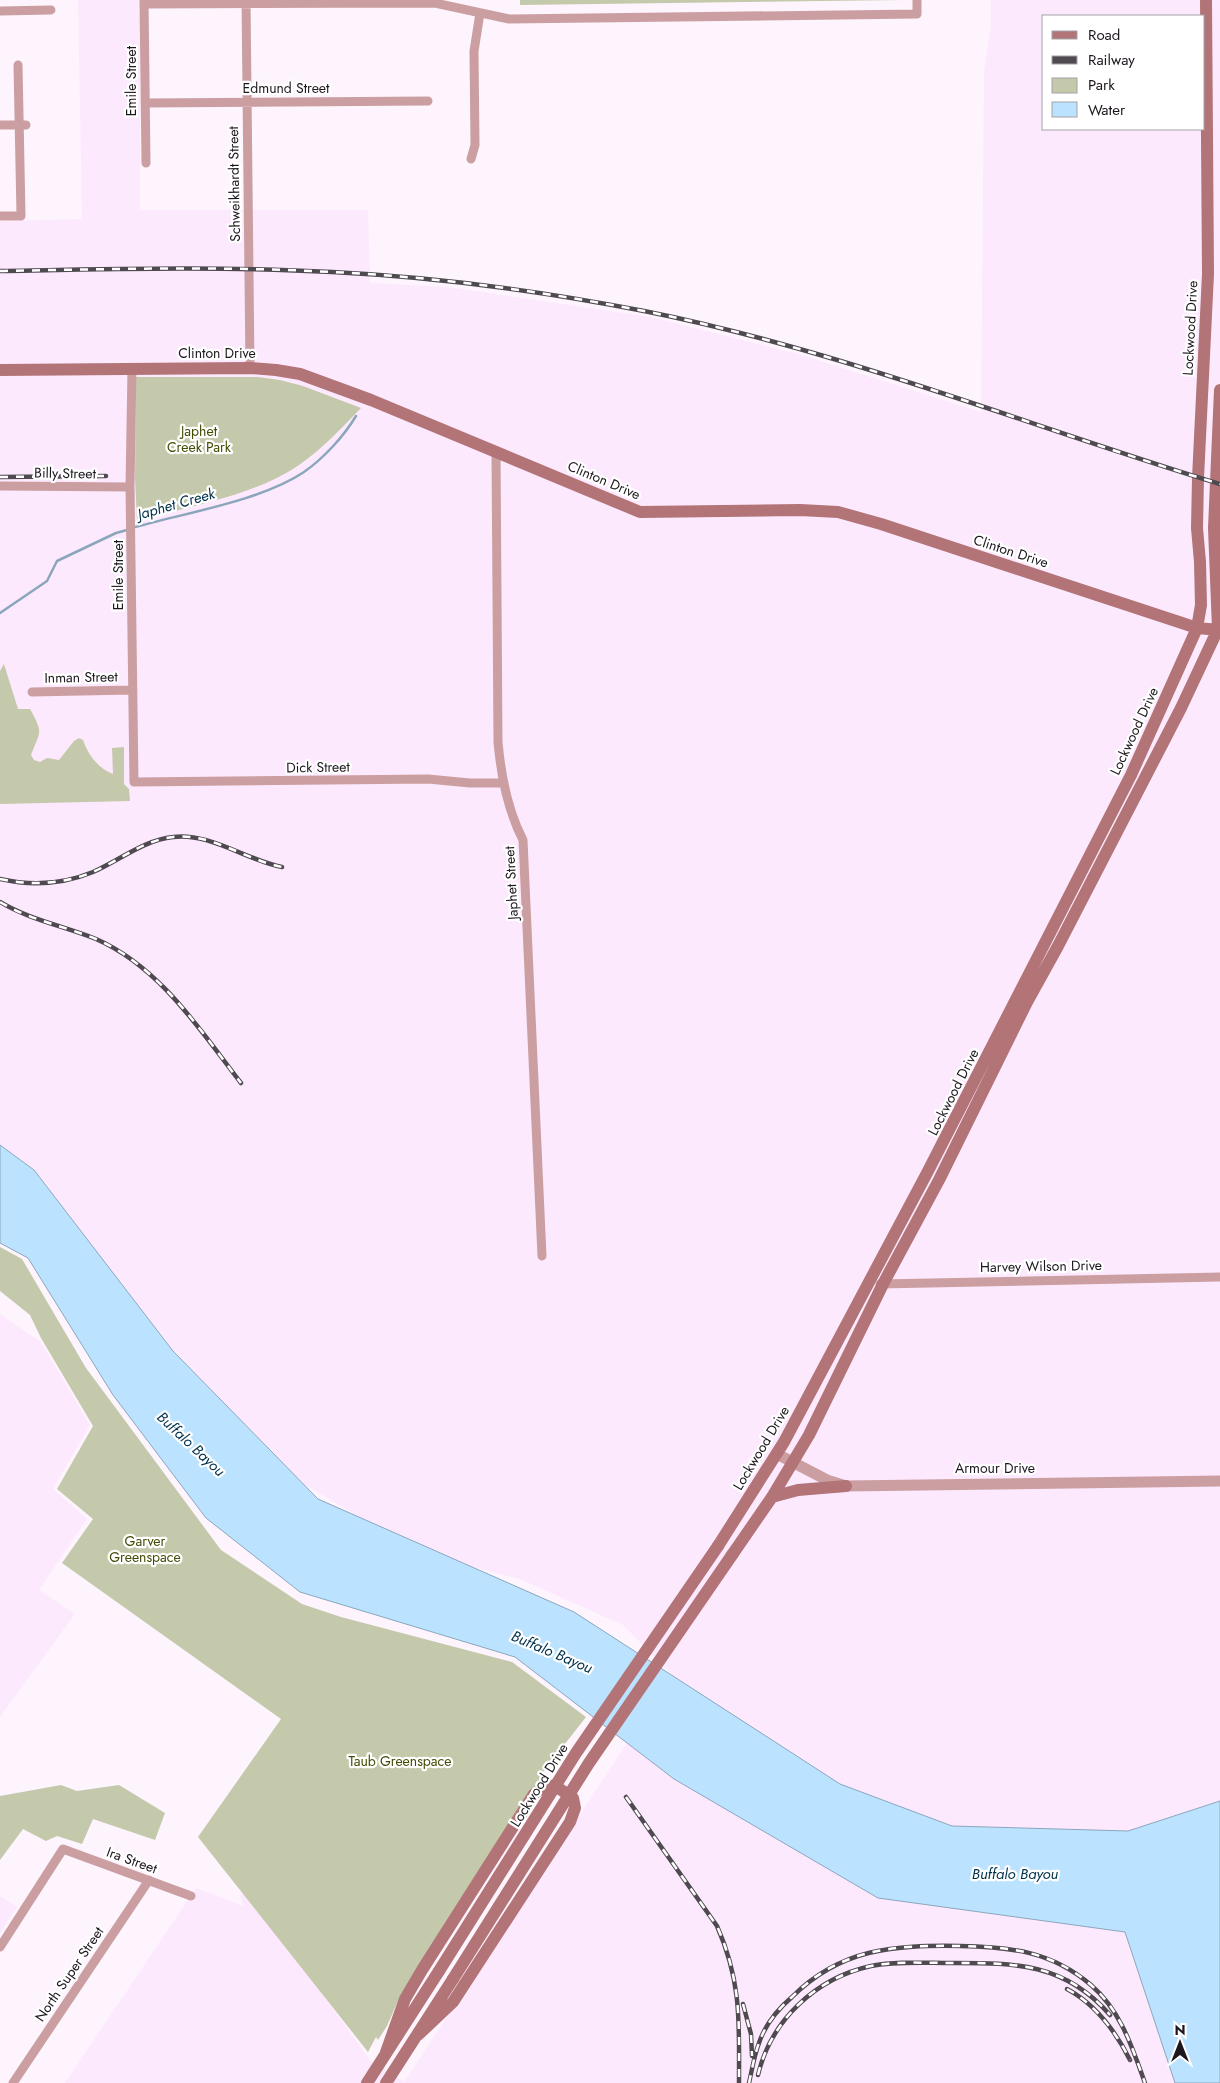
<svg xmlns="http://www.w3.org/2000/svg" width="1220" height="2083" font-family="Jost,sans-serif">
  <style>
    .built { fill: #fde9fe; fill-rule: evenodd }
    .green { fill: #c4c9ab }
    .water { fill: #bbe3ff; stroke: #8ba6bb }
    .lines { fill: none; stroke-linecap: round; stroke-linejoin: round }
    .stream { stroke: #8ba6bb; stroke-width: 2.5 }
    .minor { stroke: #cb9fa1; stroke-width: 9 }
    .tertiary { stroke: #cb9fa1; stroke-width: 11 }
    .secondary { stroke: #b27477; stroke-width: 12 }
    .rail-casing { stroke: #4f4a50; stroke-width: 4.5 }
    .rail { stroke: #fff; stroke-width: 2.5; stroke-dasharray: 8; stroke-linecap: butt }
    .secondary-bridge { stroke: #b27477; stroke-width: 12 }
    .labels { text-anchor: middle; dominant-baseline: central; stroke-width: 4.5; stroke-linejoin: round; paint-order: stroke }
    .street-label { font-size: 14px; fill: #1c171d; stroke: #fff }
    .park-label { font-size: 14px; fill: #454b04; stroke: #fff }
    .water-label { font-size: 15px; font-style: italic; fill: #00324d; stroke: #fff }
  </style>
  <rect width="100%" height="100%" fill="#fdf4fd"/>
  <path class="built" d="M78,0H140V210H368L370,283L447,287L651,317L802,355L981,412L984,71L991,25V0H1220V1801L1128,1831L952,1826L807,1774L684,1687L623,1625L520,1579L418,1553L301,1482L174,1351L34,1171L0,1145V221L82,219ZM1044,16H1204V129H1044Z
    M0,1314L41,1342L90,1425L53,1489L87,1519L39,1590L75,1614L0,1717Z
    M627,1743L674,1779L894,1900L1125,1932L1175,2083H65L196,1888L243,1906L240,1895L248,1892L370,2060L404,2082Z
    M0,1896L17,1907L0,1933Z"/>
  <path class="green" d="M520,0H903L520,5Z
    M136,377H258L280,380L303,386L361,408C342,428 322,449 299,465C256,495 187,507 137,521L135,478Z
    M4,664L18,709H30C44,734 40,731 31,755L34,760L40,762L47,758L59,760L74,741L79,738L83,740C88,755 98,768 113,774L112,748L124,747V784L129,789L130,801L0,804V671Z
    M0,1247L22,1259L86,1368L221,1550L302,1604L341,1617L512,1662L586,1717L543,1772L545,1779L533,1788L397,2003L387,2026L378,2040L376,2037L368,2052L198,1837L281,1719L62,1563L93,1519L57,1489L93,1426L41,1338L30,1315L0,1291Z
    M61,1785L77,1791L119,1785L165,1813L155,1840L93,1819L82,1844L57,1836L46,1841L23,1829L0,1860V1796Z"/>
  <path class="water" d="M0,1145L34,1170L173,1351L318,1499L574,1612L840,1784L952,1826L1128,1831L1220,1801V2083H1175L1125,1932L878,1898L674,1779L515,1657L300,1592L206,1518L113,1395L28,1258L0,1243Z"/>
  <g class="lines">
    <path class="stream" d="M132,528C184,513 261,501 304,472C324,458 344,436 356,416
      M0,613L47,581L57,561L116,533L127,530"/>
    <path class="minor" d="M144,0L146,163
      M246,0L250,368
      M144,4L435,3L509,19L917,14V0
      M0,11L51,10
      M145,103L428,101
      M0,125H26
      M471,159L475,145L474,51L480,13
      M0,216H21L18,65
      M132,368L130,487L134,782L428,779L470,783H503
      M496,451L498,742C501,776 507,809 523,840L542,1256
      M0,486L130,487
      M32,692L132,690
      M880,1284L1220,1277
      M0,1947L63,1849L191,1896
      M13,2083L149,1880"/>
    <path class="tertiary" d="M777,1454L827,1480L846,1486L1220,1481"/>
    <path class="secondary" d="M0,370L250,368L276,370L300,374L371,400L640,512L800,510L838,512L881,524L1182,623L1197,628L1220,630
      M772,1497L798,1490L846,1486
      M718,1546L784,1442L927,1173L1131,775L1197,628L1201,605L1200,562L1197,528L1198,478L1208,274L1206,0
      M732,1555L772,1497L809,1435L883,1284L939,1180L1027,1002L1058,946L1181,708L1218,629L1214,528L1220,390
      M385,2055L405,1999L422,1970L534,1794C552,1779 556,1787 573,1798L575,1808L570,1822L453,2002L418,2035
      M367,2083L439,1971
      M386,2083L453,1979"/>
    <defs>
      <path id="rail" d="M0,271C111,269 222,266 332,272C437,277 541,291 644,311C841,350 1028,426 1220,484
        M0,477L106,476
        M0,879C31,886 64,884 93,872C120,860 144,840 173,837C209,832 246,860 282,867
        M0,902C30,920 64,926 96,939C160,967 200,1030 241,1083
        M626,1797L717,1926C742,1983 739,2023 739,2083
        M1067,1989C1095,2004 1116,2032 1130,2060
        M743,2004L751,2034L752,2056
        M758,2075C771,2020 816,1978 871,1966C897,1961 925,1963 951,1963C1014,1963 1064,1962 1110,2015
        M749,2083C752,2070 754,2056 759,2043C765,2025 778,2009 792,1997C841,1948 894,1945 960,1946C1011,1947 1051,1951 1091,1985C1121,2011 1132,2047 1145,2083"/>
    </defs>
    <use href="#rail" class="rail-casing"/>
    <use href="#rail" class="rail"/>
    <path class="secondary-bridge" d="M439,1971L576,1753L718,1546
      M453,1979L589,1763L732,1555"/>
  </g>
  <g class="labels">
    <g class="street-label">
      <text transform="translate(131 81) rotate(-90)">Emile Street</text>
      <text x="286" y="88">Edmund Street</text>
      <text transform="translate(234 184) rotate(-91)">Schweikhardt Street</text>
      <text transform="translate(1190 328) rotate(-87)">Lockwood Drive</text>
      <text x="217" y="353">Clinton Drive</text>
      <text transform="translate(65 473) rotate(1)">Billy Street</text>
      <text transform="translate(604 480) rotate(23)">Clinton Drive</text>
      <text transform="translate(1011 551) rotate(18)">Clinton Drive</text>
      <text transform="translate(118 575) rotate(-90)">Emile Street</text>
      <text transform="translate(81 677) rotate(-1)">Inman Street</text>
      <text transform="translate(1134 731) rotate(-65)">Lockwood Drive</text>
      <text transform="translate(318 767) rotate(-1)">Dick Street</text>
      <text transform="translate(511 883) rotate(-93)">Japhet Street</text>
      <text transform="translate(953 1092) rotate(-63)">Lockwood Drive</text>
      <text transform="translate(1041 1266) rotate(-1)">Harvey Wilson Drive</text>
      <text transform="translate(761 1448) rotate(-59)">Lockwood Drive</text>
      <text x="995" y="1468">Armour Drive</text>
      <text transform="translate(539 1785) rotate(-58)">Lockwood Drive</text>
      <text transform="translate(132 1860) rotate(20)">Ira Street</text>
      <text transform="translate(69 1974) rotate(-56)">North Super Street</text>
    </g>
    <g class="park-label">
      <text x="199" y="431">Japhet<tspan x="199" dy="16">Creek Park</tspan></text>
      <text x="145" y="1541">Garver<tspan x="145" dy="16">Greenspace</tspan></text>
      <text x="400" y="1761">Taub Greenspace</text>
    </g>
    <g class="water-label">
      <text transform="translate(176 504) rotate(-16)">Japhet Creek</text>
      <text transform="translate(191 1444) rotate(43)">Buffalo Bayou</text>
      <text transform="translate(552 1652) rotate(23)">Buffalo Bayou</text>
      <text x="1015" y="1874">Buffalo Bayou</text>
    </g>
  </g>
  <rect x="1042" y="15" width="162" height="115" fill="#ffffff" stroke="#a4a2a5"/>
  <rect x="1052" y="31" width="25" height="8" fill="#b27477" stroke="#a4a2a5"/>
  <text x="1088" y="40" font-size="15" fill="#1c171d">Road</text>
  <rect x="1052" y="56" width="25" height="8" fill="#4f4a50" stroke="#a4a2a5"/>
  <text x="1088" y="65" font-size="15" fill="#1c171d">Railway</text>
  <rect x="1052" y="78" width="25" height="15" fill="#c4c9ab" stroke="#a4a2a5"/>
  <text x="1088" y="90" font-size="15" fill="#1c171d">Park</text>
  <rect x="1052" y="102" width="25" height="15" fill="#bbe3ff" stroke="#a4a2a5"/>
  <text x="1088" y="115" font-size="15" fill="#1c171d">Water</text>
  <g transform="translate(1180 2043)" stroke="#ffffff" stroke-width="4" paint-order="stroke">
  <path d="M0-4L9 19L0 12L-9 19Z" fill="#1c171d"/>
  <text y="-8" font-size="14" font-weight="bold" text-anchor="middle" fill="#1c171d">N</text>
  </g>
</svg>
